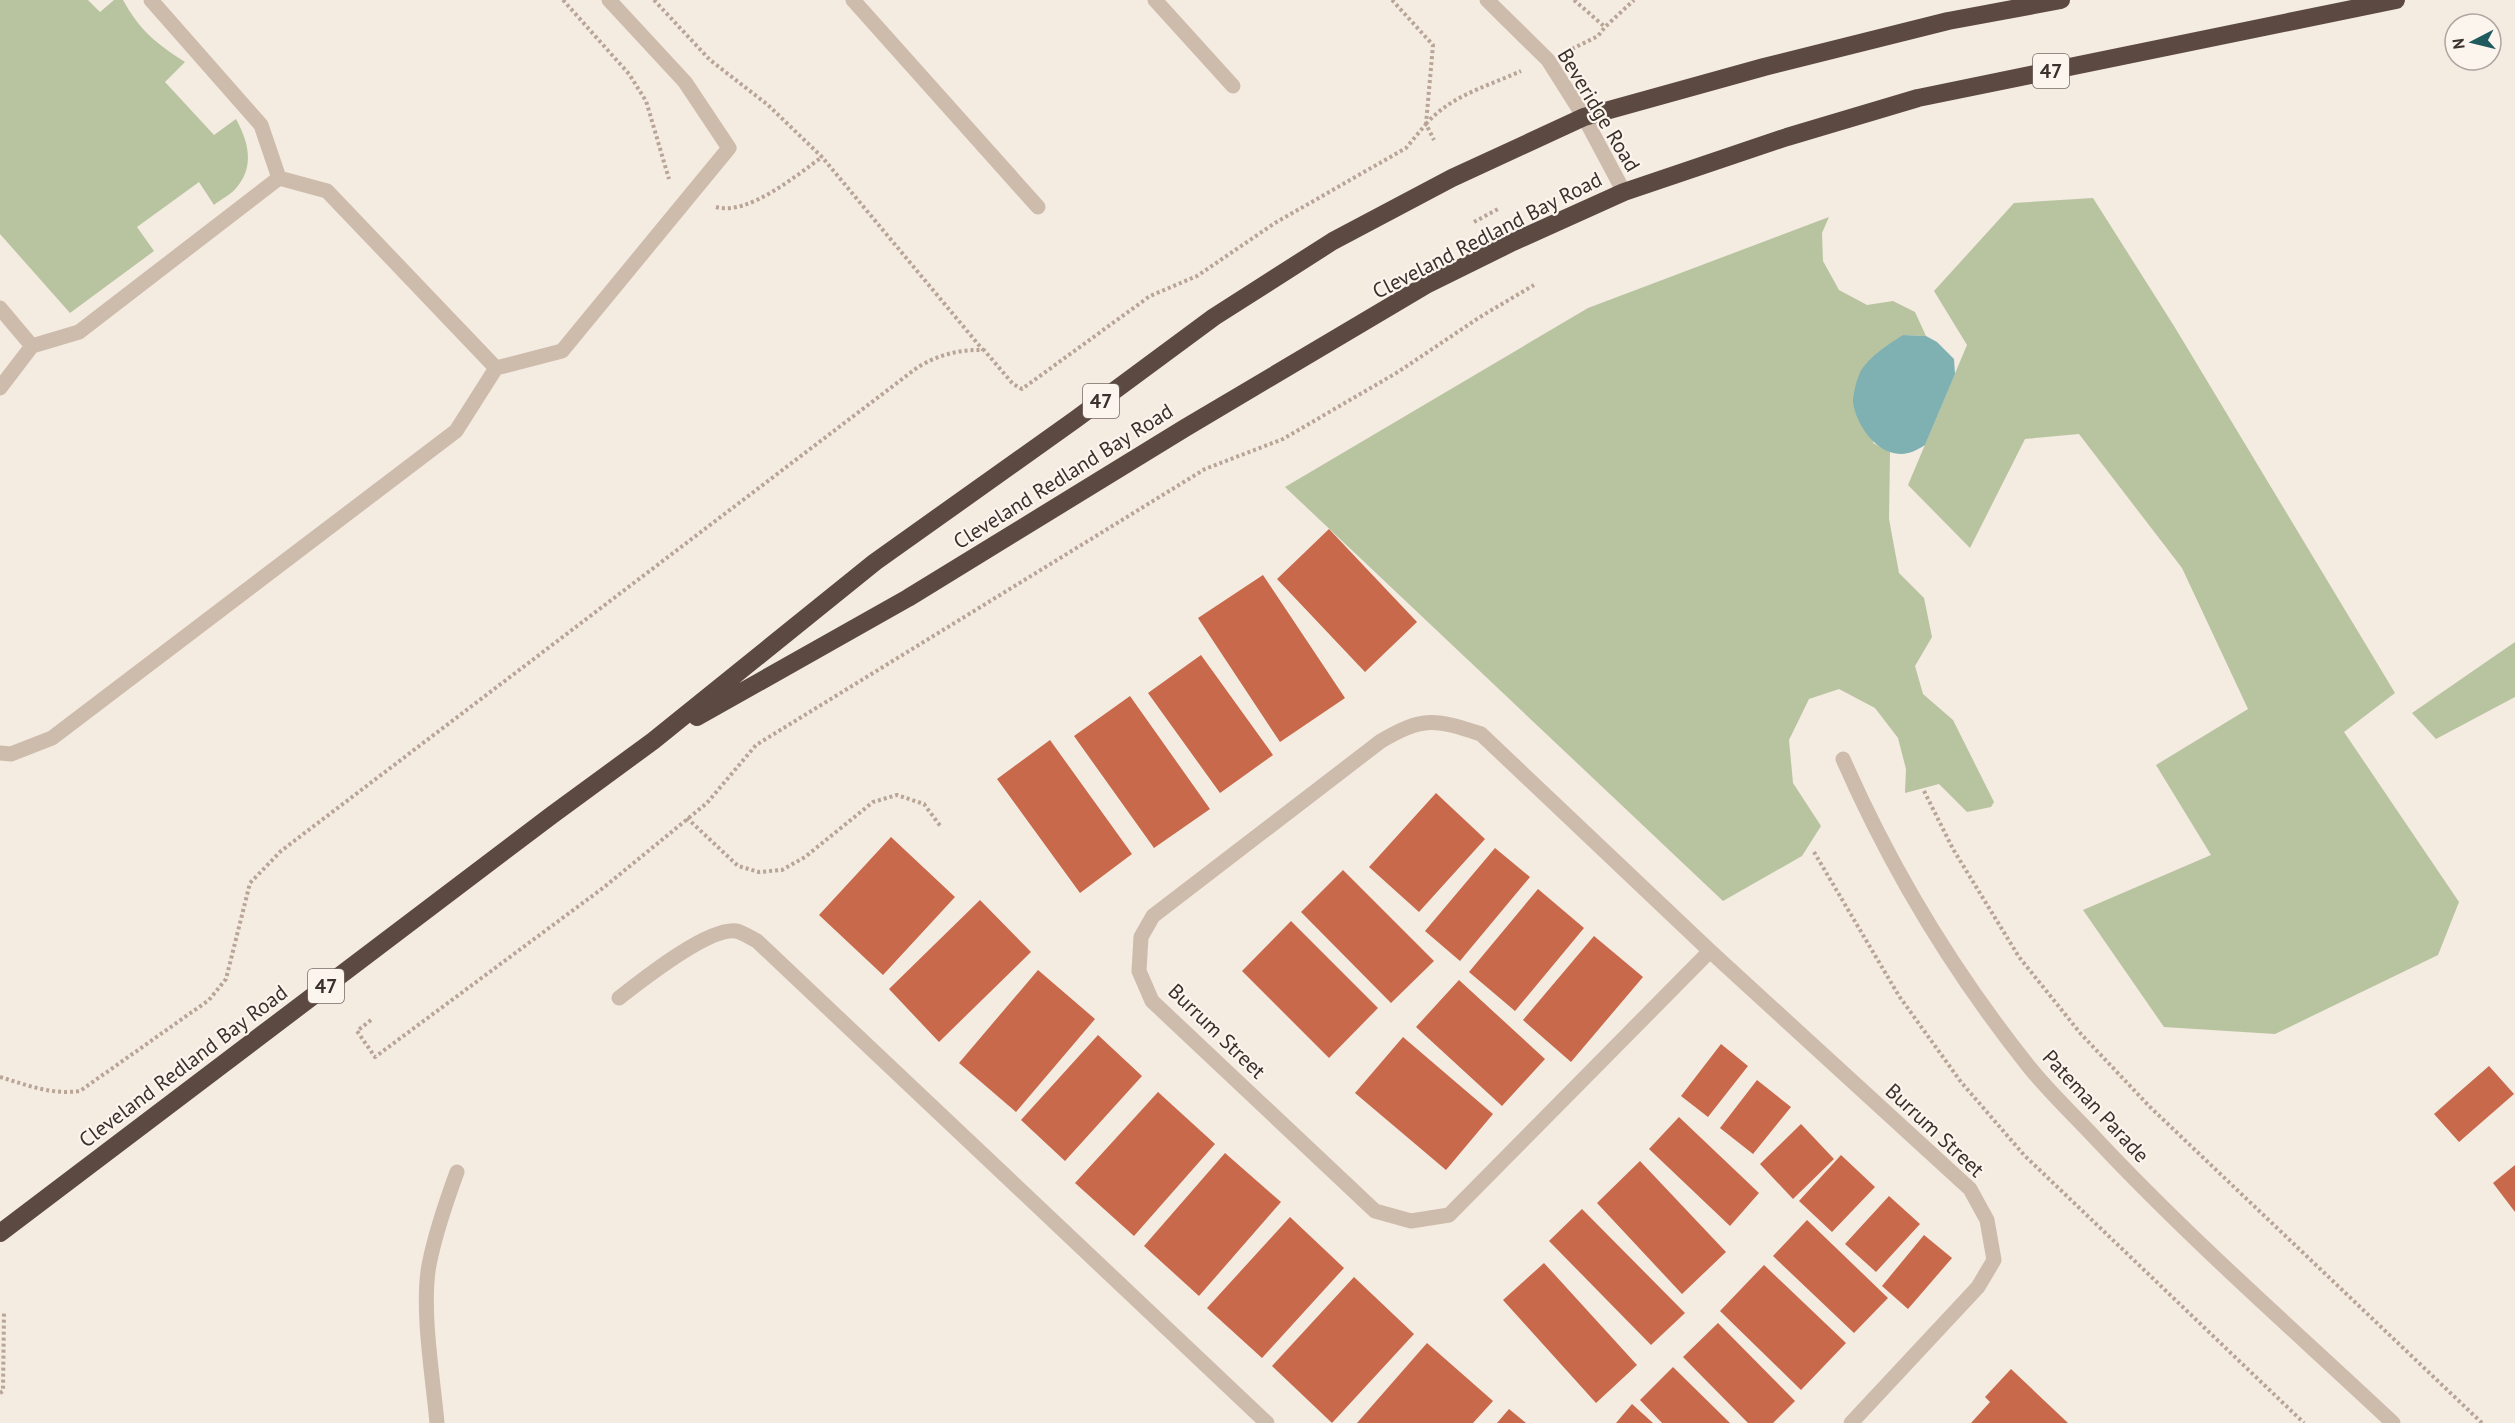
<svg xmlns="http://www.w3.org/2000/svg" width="2515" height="1423" font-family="'PT Sans',sans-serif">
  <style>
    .green { fill: #b8c4a0 }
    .water { fill: #7fb0b2 }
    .building { fill: #c8694b }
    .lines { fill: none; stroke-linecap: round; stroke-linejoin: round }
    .path { stroke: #b9a596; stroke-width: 4; stroke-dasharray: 3 3; stroke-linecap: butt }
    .lane { stroke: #cdbbac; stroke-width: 15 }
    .street { stroke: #cdbbac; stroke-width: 15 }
    .highway { stroke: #5c4a42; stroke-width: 18 }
    .labels { text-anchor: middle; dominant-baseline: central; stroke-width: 4.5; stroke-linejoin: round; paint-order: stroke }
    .shield { fill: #fbf5ee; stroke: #756b66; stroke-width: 1.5 }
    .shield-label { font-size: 20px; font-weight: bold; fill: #3b302b }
    .street-label { font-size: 21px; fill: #3b302b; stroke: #fbf5ee }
  </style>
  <rect width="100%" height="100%" fill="#f4ebe1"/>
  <path class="green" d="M0,0H88L100,12L114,0H123C140,31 156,43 185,62L165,82L214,135L236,119C248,141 255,165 237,187C232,194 221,199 214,205L199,182L137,227L154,251L70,313L0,234Z
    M2093,198L2174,326L2395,693L2344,732L2459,902L2438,955L2275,1034L2164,1027L2083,910L2211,855L2156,765L2248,709L2182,568L2079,434L2025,439L1970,548L1908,485L1967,345L1934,291L2014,203Z
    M1829,217L1822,233L1823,261L1839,290L1867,305L1893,301L1915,312L1926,336L1903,335L1873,443L1890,452L1889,519L1899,573L1924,598L1932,637L1915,666L1923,694L1953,720L1994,802L1991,807L1967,812L1939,784L1905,793L1906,769L1898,738L1875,708L1839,689L1809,699L1789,740L1793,783L1821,826L1802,856L1723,901L1285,487L1588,308Z
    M2515,642V697L2436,739L2412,713Z"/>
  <path class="water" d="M1903,335L1926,336L1937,342L1954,359L1955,374L1925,445C1920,448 1914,452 1908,453C1880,460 1856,426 1853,402C1853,395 1856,382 1859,375C1865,359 1889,344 1903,335Z"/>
  <path class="building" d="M1329,529L1417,622L1365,672L1277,579Z
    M1263,575L1345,698L1280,742L1198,618Z
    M1201,655L1273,755L1220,793L1148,693Z
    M1130,696L1210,809L1154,848L1074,736Z
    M1050,740L1132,854L1080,893L997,779Z
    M1436,793L1485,839L1419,912L1369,867Z
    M891,837L955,897L883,975L819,915Z
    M1495,848L1530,877L1460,961L1425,931Z
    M1343,870L1434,961L1391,1003L1301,912Z
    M1538,889L1584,928L1515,1011L1469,972Z
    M980,900L1031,952L939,1042L889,989Z
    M1291,921L1378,1008L1329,1058L1242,971Z
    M1594,936L1643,977L1571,1062L1523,1020Z
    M1038,970L1095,1019L1016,1112L959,1063Z
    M1459,980L1545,1059L1502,1106L1416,1027Z
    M1098,1035L1142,1076L1065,1161L1021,1120Z
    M1403,1037L1493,1114L1446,1170L1355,1093Z
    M1721,1044L1748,1066L1708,1117L1681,1096Z
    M2489,1066L2514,1094L2459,1142L2434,1114Z
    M1757,1080L1791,1107L1753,1154L1720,1128Z
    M1158,1092L1215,1144L1134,1236L1075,1183Z
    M1679,1117L1759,1193L1730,1226L1649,1149Z
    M1801,1124L1834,1159L1793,1199L1760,1164Z
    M1225,1153L1281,1202L1199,1296L1144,1246Z
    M1841,1155L1875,1187L1832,1232L1799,1201Z
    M1640,1161L1726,1252L1682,1294L1597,1203Z
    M2515,1165V1212L2493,1183Z
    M1889,1196L1920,1224L1876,1272L1845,1244Z
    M1582,1209L1685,1313L1651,1345L1549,1241Z
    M1290,1217L1344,1268L1262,1358L1207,1308Z
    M1807,1220L1888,1298L1854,1333L1773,1256Z
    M1924,1235L1952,1258L1908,1309L1882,1286Z
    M1544,1263L1637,1365L1596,1403L1503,1300Z
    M1764,1265L1846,1343L1801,1390L1720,1311Z
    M1354,1277L1414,1334L1332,1423L1272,1366Z
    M1718,1323L1795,1401L1773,1423H1748L1683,1357Z
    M1427,1343L1493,1401L1473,1423H1357Z
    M1673,1367L1730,1423H1662L1640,1400Z
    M2011,1369L2068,1423H1971L1990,1402L1985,1397Z
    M1632,1404L1653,1423H1616Z
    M1509,1409L1526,1423H1497Z"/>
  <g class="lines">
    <path class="path" d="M563,0L629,74L646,101L669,179
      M654,0L710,60L768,105L822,157L983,350
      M1392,0L1433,45L1426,124
      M1574,0L1605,27
      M1572,49L1598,36L1605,27L1634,0
      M1426,124C1450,96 1488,86 1521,71
      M716,207C748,216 797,175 822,157
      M1474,222L1498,209
      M1924,791L1953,849L2019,957L2081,1034L2150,1107L2482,1423
      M687,818L738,866L759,872L782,870L805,857L873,802L897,795L924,804L941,827
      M1814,852L1899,996L1961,1082L2024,1155L2304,1423
      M371,1020L357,1031L375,1057L603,888L707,803L756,745L1205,469L1283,439L1398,372L1480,317L1534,285
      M0,1077C27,1085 51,1095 80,1091L209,1000L226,979L250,883L281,851L918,367C938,355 960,349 984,350L1013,384L1022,389L1150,296L1197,276L1275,223L1406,148L1426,124L1434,140
      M0,1393L3,1391L4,1313"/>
    <path class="lane" d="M619,998C641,981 708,927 736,931C742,932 751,938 757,941L1267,1423
      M437,1423C433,1378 421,1309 429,1265C435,1234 446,1202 457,1172"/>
    <path class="street" d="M853,0L1038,207
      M1155,0L1233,86
      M1487,0L1548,60L1584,117L1624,192
      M0,308L32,346
      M496,368L562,351L729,148L685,82L609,0
      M0,388L32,346L79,332L279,178L261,125L151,0
      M0,753L11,754L52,738L456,431L496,368L327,191L279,178
      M1843,759C1892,871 1954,973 2030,1068C2051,1094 2076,1117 2098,1141C2191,1240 2294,1330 2393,1423
      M1710,951L1449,1215L1411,1221L1375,1211L1152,1001L1139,971L1141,937L1153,916L1381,741C1424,716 1435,719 1481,734L1710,951L1970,1189L1987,1220L1994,1260L1978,1287L1851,1423"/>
    <path class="highway" d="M697,717L908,598L1185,428L1426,285L1513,242L1624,192L1787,137L1918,98L2396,0
      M0,1233L552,815L653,741L875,562L1076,419L1214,317L1333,241L1452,178L1584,117L1764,67L1948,21L2061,0"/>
  </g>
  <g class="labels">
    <g class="shield">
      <rect x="2033" y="54" width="36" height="34" rx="4.5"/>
      <rect x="1083" y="384" width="36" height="34" rx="4.5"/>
      <rect x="308" y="969" width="36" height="34" rx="4.5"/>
    </g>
    <g class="shield-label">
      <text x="2051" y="71">47</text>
      <text x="1101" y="401">47</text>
      <text x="326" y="986">47</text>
    </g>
    <g class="street-label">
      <text transform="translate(1599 110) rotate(59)">Beveridge Road</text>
      <text transform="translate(1487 235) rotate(-27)">Cleveland Redland Bay Road</text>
      <text transform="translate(1063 476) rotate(-32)">Cleveland Redland Bay Road</text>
      <text transform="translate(1217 1031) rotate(44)">Burrum Street</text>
      <text transform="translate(183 1066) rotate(-37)">Cleveland Redland Bay Road</text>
      <text transform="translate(2096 1106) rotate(47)">Pateman Parade</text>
      <text transform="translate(1935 1130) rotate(43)">Burrum Street</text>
    </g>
  </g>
  <g transform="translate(2473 42) rotate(263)"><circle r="28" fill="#fbf5ee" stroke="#aea6a0" stroke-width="1.5"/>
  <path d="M0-4.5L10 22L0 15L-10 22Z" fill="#1f5a5e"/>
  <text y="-9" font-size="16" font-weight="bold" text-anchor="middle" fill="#3b302b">N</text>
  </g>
</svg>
